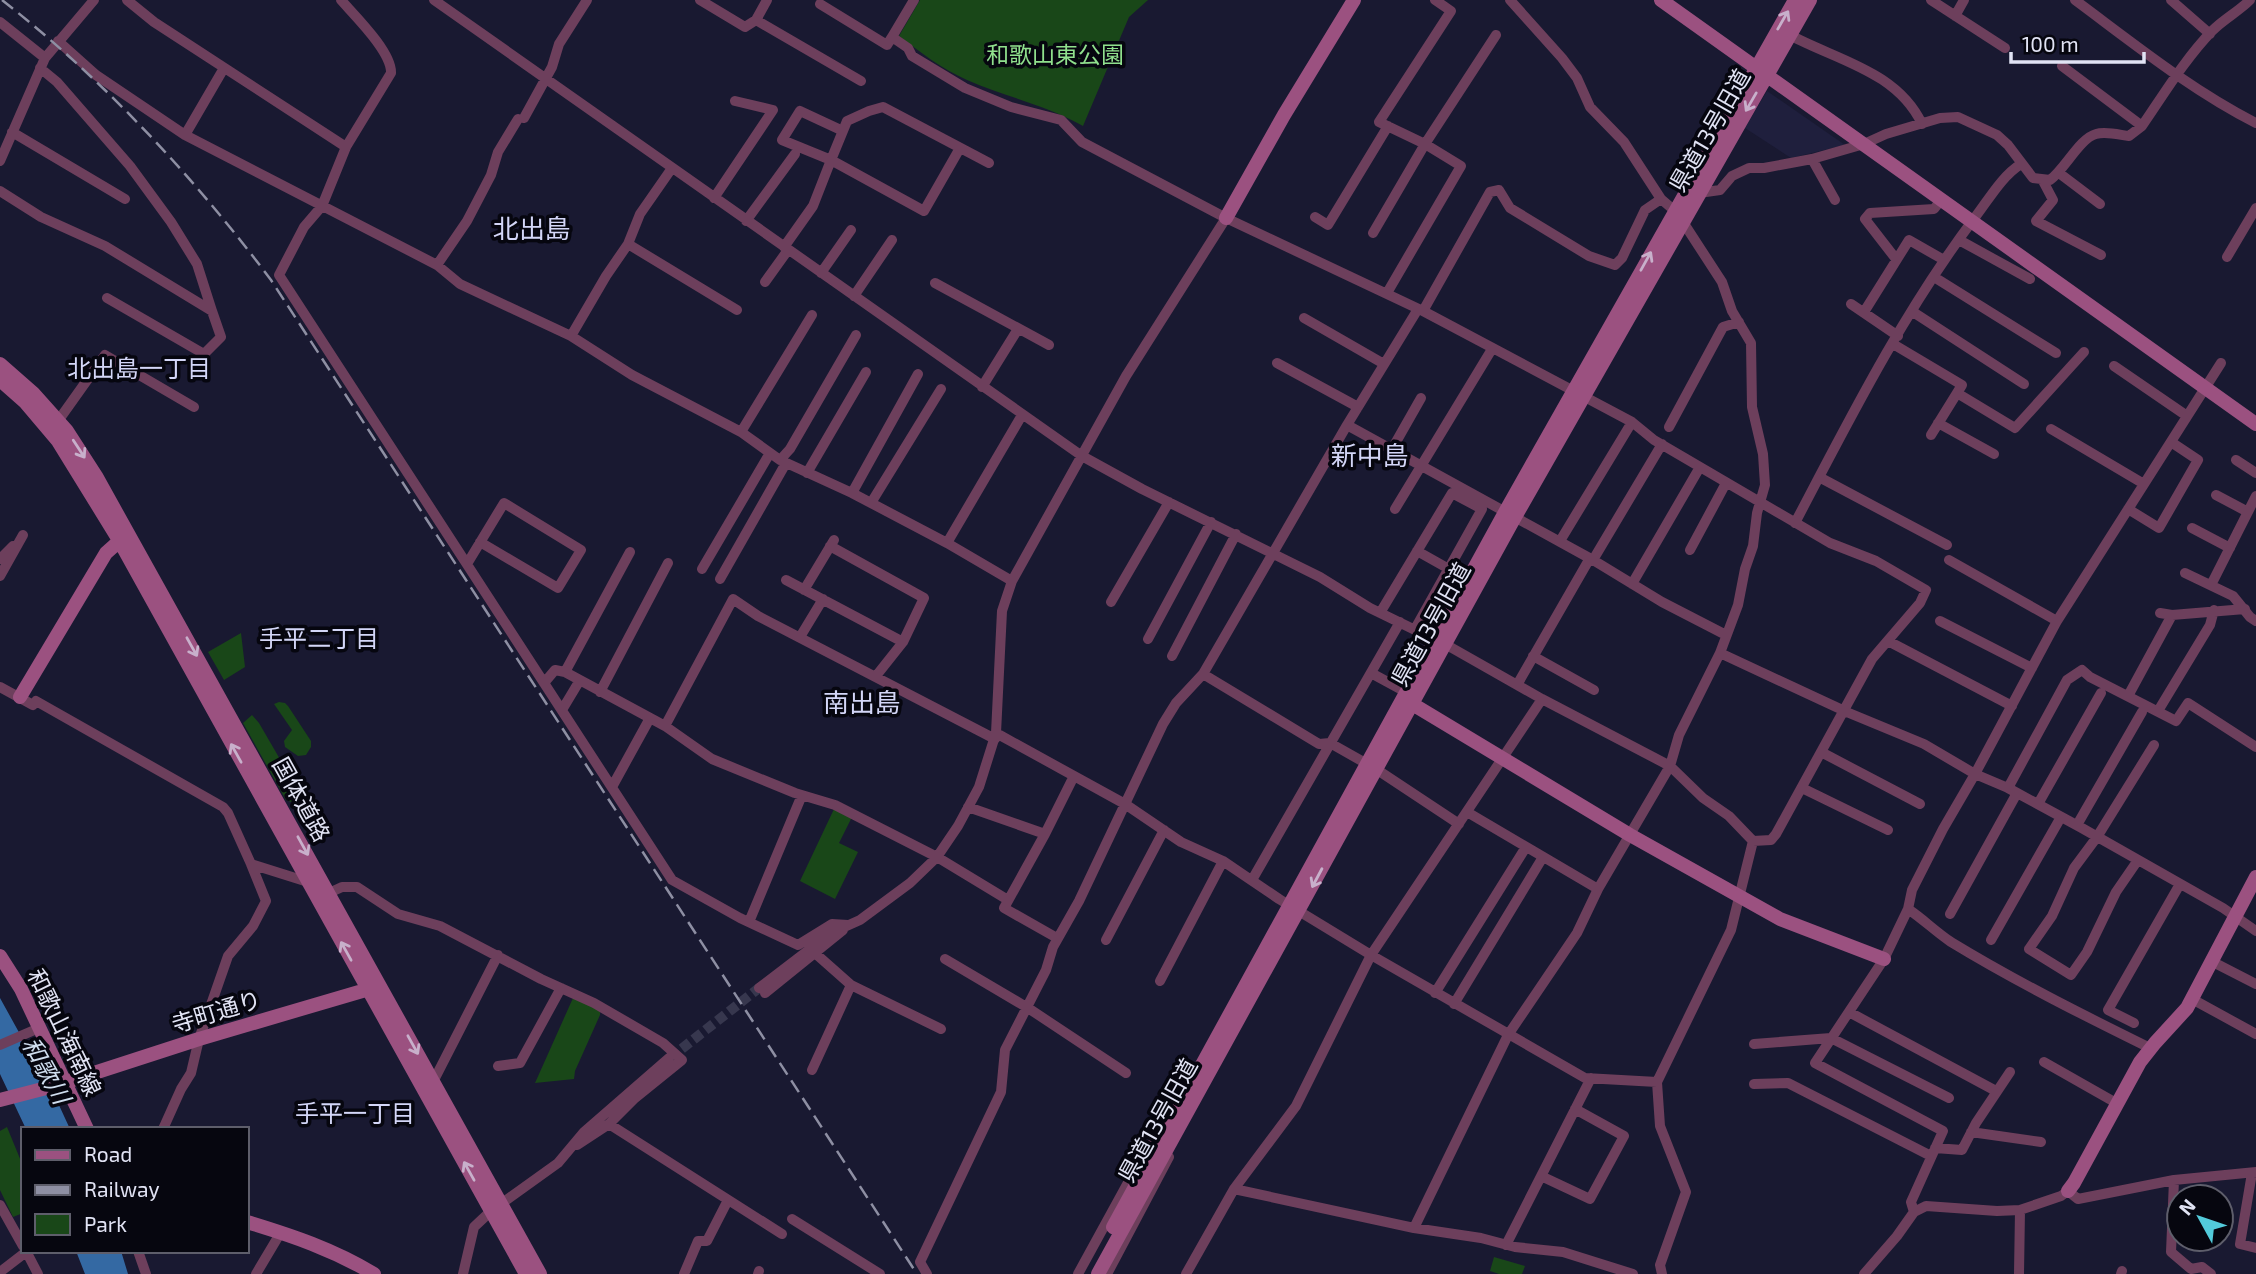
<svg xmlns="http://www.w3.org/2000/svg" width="2256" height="1274" font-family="'Exo 2','Noto Sans JP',sans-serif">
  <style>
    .built { fill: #1f1f3d }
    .green { fill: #194718 }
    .water { fill: #3469a3 }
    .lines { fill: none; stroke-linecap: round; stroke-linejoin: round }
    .street-tunnel { stroke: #37374e; stroke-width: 10; stroke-dasharray: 10 5; stroke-linecap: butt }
    .street { stroke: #6d3f5c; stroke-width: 10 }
    .secondary { stroke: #9b5180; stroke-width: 14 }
    .rail { stroke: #8e8fa3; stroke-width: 2.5; stroke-dasharray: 14 7; stroke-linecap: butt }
    .oneway { stroke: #c8b0cb }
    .labels { text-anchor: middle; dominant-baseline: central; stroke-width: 7; stroke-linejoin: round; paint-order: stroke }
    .park-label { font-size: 23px; fill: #90e08d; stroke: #06060f }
    .street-label { font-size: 23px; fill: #e1e3f4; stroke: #06060f }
    .neighbourhood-label { font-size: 24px; fill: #d3d6f7; stroke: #06060f }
    .water-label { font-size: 24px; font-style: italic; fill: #cfddee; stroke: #06060f }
    .quarter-label { font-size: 26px; fill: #d3d6f7; stroke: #06060f }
  </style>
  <rect width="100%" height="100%" fill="#191931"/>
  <path class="built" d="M1767,91L1845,145L1791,158L1745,128Z"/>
  <path class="green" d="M920,0H1148L1129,17L1083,126C1047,105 1005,97 967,80C942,69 920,52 899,36Z
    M241,633L245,667L224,680L208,652Z
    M279,702L285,703L288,706L311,741V747L306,755L298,756L285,747L284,741L292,730L274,704Z
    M252,715L259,723L299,792L296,800L291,802L286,800L243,723Z
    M834,809L852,817L839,843L858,852L835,899L800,881Z
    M573,998L600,1010V1015L575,1071L574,1079L535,1083Z
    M7,1127L23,1166V1213L13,1217L0,1190V1131Z
    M1494,1257L1525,1266L1522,1274H1499L1490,1271Z"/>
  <path class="water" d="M0,998L58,1103L70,1129H26L0,1074Z
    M76,1251H121L128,1274H85Z"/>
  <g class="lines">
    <path class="street-tunnel" d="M670,1058L759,988"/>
    <path class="street" d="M127,0L154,22L346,147
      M341,0C355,16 392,52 391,73L346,147L322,206L304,227L279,275L672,880L740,918L798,945L832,924L848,925
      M434,0L1082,456L1142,489L1320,577L1370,608L1452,648L1542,699L1670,766L1703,798L1729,816L1753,841L1731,930L1657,1082L1660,1126L1686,1192L1660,1265L1662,1274
      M700,0L745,27L756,20
      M767,0L756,20L861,81
      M1931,0L2005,48
      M2075,0C2133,43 2191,90 2256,123
      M2171,0L2210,34
      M820,4L887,45L892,37L908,48L912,56L965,88L1011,107L1061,120L1082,142L1226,218L1423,311L1632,422L1654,440L1830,543L1876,561L1926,590L1920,603L1872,659L1776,834L1771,840L1753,841
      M1955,16L1964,0
      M0,22L45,58
      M1790,35C1836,60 1897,71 1922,124
      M892,37L914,0
      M58,41L96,75L185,135L437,265L460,284L571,336L632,375L741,432L780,460L852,493L947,543
      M2062,66L2142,126
      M524,118L552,67L559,44L587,0
      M843,131L800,111L782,140L831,160L847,121L869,111L883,107L989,163
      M12,132L125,199
      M185,135L224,68
      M1812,159L1835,200
      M0,161L45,58L94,0
      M2059,173L2100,204
      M2043,181L2053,200L2036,221L2101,255
      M0,191L41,217L105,246L212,311L197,264L171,222L130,166L57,82L40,68
      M1699,193L1720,190L1732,176L1749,168H1764L1812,159L1864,144L1886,134L1940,118L1958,117L1997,135L2008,145L2033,178L2050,180C2065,169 2080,138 2096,134C2106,131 2120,135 2129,136L2142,126C2164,94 2185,59 2212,31C2225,18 2238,12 2250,0
      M714,198L773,110L735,101
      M1315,217L1328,225L1388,126
      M746,221L795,154
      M1373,233L1425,144L1496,35
      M1959,240L2030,279
      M628,244L737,310
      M784,247L813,206L831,160L924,211L960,148
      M2227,257L2256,208
      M1896,259L1865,219L1870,213L1934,209L1941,200
      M437,265L467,221L491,175L498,152L518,119
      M821,273L851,230
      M1934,277L2056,353
      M765,282L788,250
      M935,283L1049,345
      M1387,293L1461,166L1425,144L1379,122L1451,11L1435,0
      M854,296L892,240
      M107,298L204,354L221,337L212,311
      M1851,304L1898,336
      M1423,311L1490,192L1499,190L1510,208L1589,256L1615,265L1622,258L1645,210L1661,199
      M1864,312L1909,240L1944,260
      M1913,312L2024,384
      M1304,318L1384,364
      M571,336L606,276L628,244L640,214L672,168
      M1893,344L1962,385L1931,435
      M1277,363L1358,407
      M2114,366L2187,416
      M982,387L1018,329
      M1957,393L2015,428L2084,352
      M58,421L105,355L194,407
      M1938,423L1994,454
      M1347,425L1593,560L1662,602L1726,635
      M1669,427L1723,327L1739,322
      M2051,429L2144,484
      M741,432L812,315
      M1392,449L1421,398
      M780,460L790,449L856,335
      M2236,460L2256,473
      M807,473L866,372
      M1819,477L1947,545
      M852,493L918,374
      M2216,495L2248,512
      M871,503L941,389
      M1395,509L1492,349
      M2128,509L2159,528L2198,460L2171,442
      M1795,523C1850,418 1904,311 1976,216C1989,199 2002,176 2021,164
      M2192,528L2230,548
      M1560,541L1632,422
      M830,546L924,598L903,642L876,676
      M1690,550L1726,483
      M1417,551L1449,569
      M0,559L13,546
      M1593,560L1662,444
      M1949,560L2057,621
      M467,564L504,503L581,550L558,588L480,542
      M702,569L770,453
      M2185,573L2233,596L2250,617L2256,621
      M0,576L23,535
      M720,579L786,463
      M786,580L903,642
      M1012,581L947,543L1022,415
      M1632,584L1700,467
      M2211,585L2256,496
      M804,590L834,540
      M1111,602L1169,502
      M1380,613L1452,493L1482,509L1415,629
      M2160,613L2172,615L2245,609
      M1940,621L2032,668
      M800,637L823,599
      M1148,639L1211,522
      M1888,641L2012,706
      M1720,653L1849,713L1924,744L1975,774L2008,788L2080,827L2223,908L2256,931
      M1172,656L1236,534
      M1533,656L1594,690
      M565,672L665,726L712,759L795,793L835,805L937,857L1008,900
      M1371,673L1406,692
      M1203,674L1319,744L1330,743L1376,769L1459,824
      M544,683L555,670L565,672L630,552
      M1517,685L1590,558
      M0,687L33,705L36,701L223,807L228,813L251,864L308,882L311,880
      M600,692L668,563
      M2128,696L2172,615
      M562,710L580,680
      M2158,711L2210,625L2214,610
      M665,726L733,599L758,616L995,739
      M996,733L1125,804L1181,842L1223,861L1279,899L1371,955L1585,1078L1657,1082
      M1821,752L1920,804
      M612,787L650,718
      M1802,788L1888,830
      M2008,788L2067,680L2082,670L2090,677L2176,721L2188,703L2256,747
      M2038,804L2101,693
      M968,807L1045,834L1074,776
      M1467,812L1598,889
      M2077,825L2142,712
      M1045,834L1004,908L1057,938
      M2138,860L2116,892L2087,952L2071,975L2029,949L2052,916L2074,868L2097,837L2154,745
      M1252,880L1400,622
      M329,893L342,887H357L398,914L440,926L541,979L594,1003L663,1043L682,1060L635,1098L609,1124
      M1908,909C1923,919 1936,932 1951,942C2015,981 2083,1015 2150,1048
      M1950,914L2017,793
      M749,922L802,795
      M1106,940L1164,830
      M1991,940L2061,817
      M945,959L1028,1008L1126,1073
      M2211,961L2256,984
      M1160,981L1223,861
      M851,985L941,1029
      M759,988L831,933L860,920L910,883L937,857L958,826L979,787L996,733L1002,611L1012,581L1126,376L1226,218
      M765,993L843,930
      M1435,993L1526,847
      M2192,999L2256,1034
      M1454,1004L1543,857
      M1849,1012L1996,1091
      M2134,1023L2108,1010L2180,884
      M1754,1044L1831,1038L1949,1098
      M0,1045L39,1028
      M2044,1062L2118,1104
      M498,1066L520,1063L561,988
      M812,1070L851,985L816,954
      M433,1082L498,955
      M1754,1084L1788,1083L1931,1156
      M163,1129L181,1089L191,1073L199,1039L228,956L253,926L266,901L251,864
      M1971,1132L2041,1142
      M577,1145L609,1124L782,1234
      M1935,1148L1962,1150L1976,1123L2010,1072
      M2252,1173L2240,1244L2256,1248
      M1541,1176L1590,1199L1624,1136L1575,1109
      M2174,1180L2171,1252L2191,1269L2202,1267L2211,1274
      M1234,1189L1414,1228L1481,1238L1515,1247L1563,1252L1633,1274
      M0,1205L23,1246
      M1914,1212L1911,1202L1943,1131L1815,1063L1884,959L1908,909L1912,890L1943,829L1975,774L2057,621L2221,363
      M792,1219L880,1274
      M1414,1228L1508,1035L1577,933L1598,889L1670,766L1679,735L1720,653L1738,605L1745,569L1753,546L1757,513L1765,485L1763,454L1752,407L1751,343L1732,311L1722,282L1683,222L1675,211L1661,199L1624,142L1590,107L1577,78L1562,58L1510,0
      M1506,1245L1591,1078
      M26,1251L38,1274
      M138,1251L146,1274
      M0,1272L26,1252
      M256,1274L281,1232
      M463,1274L474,1227L491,1211L558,1163L584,1132L669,1058
      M684,1274L698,1241H707L728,1200
      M758,1274L759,1271
      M927,1274L920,1262L1001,1092L1005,1050L1046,970L1053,947L1079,901L1163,724L1176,703L1203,674L1347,425L1418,309
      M1078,1274L1147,1148L1159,1138
      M1107,1274L1169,1157
      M1186,1274L1234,1189L1296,1106L1371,955L1542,699
      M1864,1274L1897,1236L1914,1212L1926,1206L1997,1211L2020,1210L2061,1196L2068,1191L2078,1199L2174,1180L2256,1172
      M2019,1274L2020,1210
      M2121,1274L2122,1271"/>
    <path class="secondary" d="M1661,0L2256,424
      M1226,218L1284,115L1354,0
      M0,364L33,393L67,431L96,476L540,1274
      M0,380L25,402L58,441L119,540L526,1274
      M20,697L106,553L125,536
      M1404,699L1630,835L1780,919L1884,959
      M0,956L21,989L87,1129
      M0,1100L54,1086L199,1039L376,987
      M2068,1191L2074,1183L2140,1062L2155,1043L2187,1008L2256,877
      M247,1222C293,1236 332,1249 374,1274
      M1113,1227L1509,505L1795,0
      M1098,1274L1511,524L1810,0"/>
    <path class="rail" d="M2,0C104,80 193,176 271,280L917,1274"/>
  </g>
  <defs><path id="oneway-shaft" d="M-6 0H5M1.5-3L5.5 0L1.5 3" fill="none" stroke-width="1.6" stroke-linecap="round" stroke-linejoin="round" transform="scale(1.75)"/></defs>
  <g class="oneway">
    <use href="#oneway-shaft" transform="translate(1783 20) rotate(-60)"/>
    <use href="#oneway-shaft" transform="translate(1751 102) rotate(120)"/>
    <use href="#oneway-shaft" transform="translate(1646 261) rotate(-61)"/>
    <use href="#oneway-shaft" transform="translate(79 449) rotate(57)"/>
    <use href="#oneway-shaft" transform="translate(192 647) rotate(61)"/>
    <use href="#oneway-shaft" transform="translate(236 753) rotate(-119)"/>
    <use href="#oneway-shaft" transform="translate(303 846) rotate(61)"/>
    <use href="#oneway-shaft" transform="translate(1317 878) rotate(118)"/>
    <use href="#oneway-shaft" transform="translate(346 951) rotate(-119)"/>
    <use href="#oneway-shaft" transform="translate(413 1045) rotate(61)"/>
    <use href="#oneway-shaft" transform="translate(469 1171) rotate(-119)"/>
  </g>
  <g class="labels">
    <g class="park-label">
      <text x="1055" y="54">和歌山東公園</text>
    </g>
    <g class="street-label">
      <text transform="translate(1709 130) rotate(-60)">県道13号旧道</text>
      <text transform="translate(1430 624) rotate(-61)">県道13号旧道</text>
      <text transform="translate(302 799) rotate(61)">国体道路</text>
      <text transform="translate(216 1011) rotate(-17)">寺町通り</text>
      <text transform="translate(65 1032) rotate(64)">和歌山海南線</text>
      <text transform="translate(1157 1120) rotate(-61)">県道13号旧道</text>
    </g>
    <g class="neighbourhood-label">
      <text x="139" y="367">北出島一丁目</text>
      <text x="319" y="637">手平二丁目</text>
      <text x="355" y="1112">手平一丁目</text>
    </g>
    <g class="water-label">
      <text transform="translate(47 1070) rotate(61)">和歌川</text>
    </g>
    <g class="quarter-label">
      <text x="532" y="227">北出島</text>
      <text x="1370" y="454">新中島</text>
      <text x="862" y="701">南出島</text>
    </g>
  </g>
  <rect x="21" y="1127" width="228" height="126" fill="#06060f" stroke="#5e5e6b" stroke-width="2"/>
  <rect x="35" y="1150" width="35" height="10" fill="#9b5180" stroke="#5e5e6b" stroke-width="2"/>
  <text x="84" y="1162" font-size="21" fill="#e1e3f4">Road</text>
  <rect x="35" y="1185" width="35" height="10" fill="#8e8fa3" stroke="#5e5e6b" stroke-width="2"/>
  <text x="84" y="1197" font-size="21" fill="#e1e3f4">Railway</text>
  <rect x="35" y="1214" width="35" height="21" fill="#194718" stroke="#5e5e6b" stroke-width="2"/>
  <text x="84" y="1232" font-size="21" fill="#e1e3f4">Park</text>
  <g transform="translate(2200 1218) rotate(310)"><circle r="33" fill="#06060f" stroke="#5e5e6b" stroke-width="2"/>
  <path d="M0-5L12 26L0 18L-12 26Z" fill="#53cbdb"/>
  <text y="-10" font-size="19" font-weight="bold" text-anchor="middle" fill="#e1e3f4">N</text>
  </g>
  <path d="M2011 52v10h133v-10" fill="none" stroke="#e1e3f4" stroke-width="3.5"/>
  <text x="2022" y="52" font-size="21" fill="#e1e3f4" stroke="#06060f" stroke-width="5" paint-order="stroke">100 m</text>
</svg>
